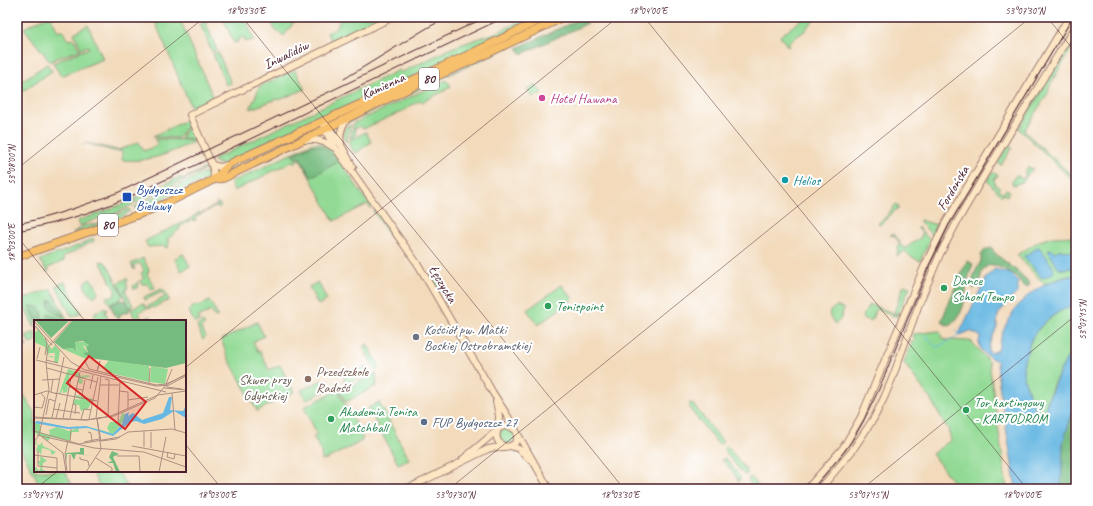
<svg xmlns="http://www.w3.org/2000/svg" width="1093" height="506" font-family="Caveat,sans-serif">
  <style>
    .green { fill: #92da94; stroke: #6e7c60; fill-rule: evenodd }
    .forest { fill: #75ba7e; stroke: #606c54 }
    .water { fill: #67b8e2; stroke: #586c86 }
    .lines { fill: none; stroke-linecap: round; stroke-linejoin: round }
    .stream { stroke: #67b8e2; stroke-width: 1 }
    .secondary-casing { stroke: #9e7c73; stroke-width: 8 }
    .primary-casing { stroke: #9e7c73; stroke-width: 9 }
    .secondary { stroke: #fce6c4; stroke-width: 6 }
    .primary { stroke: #f7c06c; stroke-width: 7 }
    .tram { stroke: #4a1f2b; stroke-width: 1 }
    .rail { stroke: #4a1f2b; stroke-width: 1 }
    .ticks { fill: none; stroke: #4a1f2b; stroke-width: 1; stroke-opacity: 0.45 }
    .hotel-dot { fill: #d1479c; stroke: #fff; stroke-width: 1.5 }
    .culture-dot { fill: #0f9aa8; stroke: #fff; stroke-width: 1.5 }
    .transit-dot { fill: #1a4fb4; stroke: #fff; stroke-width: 1.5 }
    .leisure-dot { fill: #2e9e5b; stroke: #fff; stroke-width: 1.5 }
    .worship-dot { fill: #6b7280; stroke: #fff; stroke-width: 1.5 }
    .education-dot { fill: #8d6e63; stroke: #fff; stroke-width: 1.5 }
    .service-dot { fill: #5c6f8a; stroke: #fff; stroke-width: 1.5 }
    .labels { text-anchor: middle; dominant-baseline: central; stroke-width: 4; stroke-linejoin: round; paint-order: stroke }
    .shield { fill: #fff; stroke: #80626b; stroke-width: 1 }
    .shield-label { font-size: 13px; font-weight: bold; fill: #4a1f2b }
    .street-label { font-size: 14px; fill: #4a1f2b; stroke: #fff }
    .hotel-label { font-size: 14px; fill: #b23c85; stroke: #fff; text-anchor: start }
    .culture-label { font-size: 14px; fill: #0d838f; stroke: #fff; text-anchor: start }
    .transit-label { font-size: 14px; fill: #164399; stroke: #fff; text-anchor: start }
    .leisure-label { font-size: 14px; fill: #27864d; stroke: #fff; text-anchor: start }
    .worship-label { font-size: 14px; fill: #5b616d; stroke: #fff; text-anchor: start }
    .education-label { font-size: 14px; fill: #785e54; stroke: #fff; text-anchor: start }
    .park-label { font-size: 14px; fill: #60574a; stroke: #fff }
    .service-label { font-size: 14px; fill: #4e5e75; stroke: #fff; text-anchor: start }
    .inset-road { fill: none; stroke: #af8f81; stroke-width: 1 }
    .view { fill: #d62828; fill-opacity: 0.15; stroke: #d62828; stroke-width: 2 }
    .inset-edge { fill: none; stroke: #4a1f2b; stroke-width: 2 }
    .neatline { fill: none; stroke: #4a1f2b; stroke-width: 1.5 }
    .ticks-label { font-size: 10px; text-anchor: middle; fill: #4a1f2b }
  </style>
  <rect width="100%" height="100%" fill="#fff"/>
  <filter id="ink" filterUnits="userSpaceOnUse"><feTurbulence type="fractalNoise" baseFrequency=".025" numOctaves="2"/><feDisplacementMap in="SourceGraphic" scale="8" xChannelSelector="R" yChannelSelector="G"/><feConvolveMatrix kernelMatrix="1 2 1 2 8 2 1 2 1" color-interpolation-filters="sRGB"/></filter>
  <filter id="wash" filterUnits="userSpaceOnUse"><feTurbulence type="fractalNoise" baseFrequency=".012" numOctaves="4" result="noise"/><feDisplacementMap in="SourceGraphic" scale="16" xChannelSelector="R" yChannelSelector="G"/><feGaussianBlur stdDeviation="0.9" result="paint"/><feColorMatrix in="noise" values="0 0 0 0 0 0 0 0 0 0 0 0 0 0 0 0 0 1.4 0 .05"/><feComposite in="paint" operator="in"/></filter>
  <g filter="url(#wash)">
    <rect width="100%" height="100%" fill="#f2dabb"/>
    <path class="green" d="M46,17H51L58,32L62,30L68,40L74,39L80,50L57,58L50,62L24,28Z
      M153,17H179L213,97L191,107Z
      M223,17H245L254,40L246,42L243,37L237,40L238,42L234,43L223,18Z
      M269,17H287L294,22L284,36L275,30Z
      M340,17H387L333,43L331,41L327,33C336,29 339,27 340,17Z
      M528,17H537L531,22L463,55L402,81L305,127L222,165L214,162V159L399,70L402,72L454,47L500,31Z
      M805,17H819L808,26L806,30L788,43L790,46L788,47L780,36Z
      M205,21L217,50L212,52L200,23Z
      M88,25L103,59L61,76L53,63L59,60L89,48L88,46L81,49L74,33Z
      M1076,33V41L1050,85L1048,93L1024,131L1067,171L1071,174H1076L1075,179L1070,177L1019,129Z
      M1069,40H1071L1017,129L1018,125Z
      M511,45V46L345,124L348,120Z
      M218,52L231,83L226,85L213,54Z
      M47,64L52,71L17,95V84Z
      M295,70L305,89L279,100L277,99L250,109L260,86Z
      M446,80L451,86L446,89V90L422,102L420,101L408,107L407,109L363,129L361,126L354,129L356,133L353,137L350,138L354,123Z
      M535,84L542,93L533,97L527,90Z
      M185,121L189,123L178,138H176L154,137L153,136Z
      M190,124L196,139L181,138V137Z
      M351,125L346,142C343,137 343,134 345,128Z
      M316,127L322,128L304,136L296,138L236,167L225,174L224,172Z
      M366,132L371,142L355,154L349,143L350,140Z
      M155,139L197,140C173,152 150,163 122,160V151H113L86,143L83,145L82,144L86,143L117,150L125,148L139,142L144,151L158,145Z
      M316,143L322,144L326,147L327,145L331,148L367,201L370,203L372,206L371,209L368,204L334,221L301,161L299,159H297L293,156H292L296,158L297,161L295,163L293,161L234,191L231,184V181L243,177L311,144Z
      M1008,145L1012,148L1001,165L998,163Z
      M1028,167L1033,169L1027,175L1023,182L1014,185L1012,184V181L1016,175L1023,179L1026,174L1024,173Z
      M206,168V169L136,203L134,199L180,177V179L185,178Z
      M206,172L207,174L211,173L208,178L143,208L142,207L135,209L134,207Z
      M992,173H994L998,175L997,177L994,178L995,186H998L1000,188L999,190L1003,194L1006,189L1010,191L1007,196L1004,194L1002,196L987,181Z
      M133,200L134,204L112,215L99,218L79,226L77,221L105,211Z
      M216,203L220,204V207L219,208L217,206L195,217L196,220L194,221L193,219L179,227L180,229L173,234L171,237L170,236L167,239L169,240L168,248L162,246L148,247L145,241L192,218V217L198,214L197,213L199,212L200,214L217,205Z
      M896,204L899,207L880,225L878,223L885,218Z
      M129,209L131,211L127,213V214L117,219L89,229L73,233L83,226L97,224Z
      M373,211H376C381,219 391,229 391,238Z
      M920,220L937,225L932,235L920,222Z
      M918,227L930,240L920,261L911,257L905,251L897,256L898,251V245L900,243L893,235L891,236V234H894L902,247L906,248L921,237L922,233L918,229Z
      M1076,236V252L1059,250V269L1076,268V275L1067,276L1044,284L1017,255L1039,241L1052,237ZM1039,247L1053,267L1024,256Z
      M93,238L94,241L63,257L64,261L48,268L49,271L47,272L40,260L80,245Z
      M183,254L190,266L181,271L175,259Z
      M143,258L149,270L147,274L155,288L151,290V288L147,284H142L140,281L138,283L139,285L137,288L134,289L133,286L137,284L136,283L144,279L141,273L144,271L140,263L133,266L135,269L134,270L131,264Z
      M100,261L105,262L107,264L123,295L120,300L110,304L106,298L107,296L108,295L110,298L115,295L114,293L116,292Z
      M433,274C443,273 446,283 442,291L440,292L436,291L430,281V276Z
      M127,278L128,281L126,282L128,288L125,290L133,306L130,308L118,283Z
      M90,279C94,281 98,289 98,293L95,296H92L89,294L84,285L86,281Z
      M65,282L81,313L72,317L56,286Z
      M318,282L327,300L318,305L309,287Z
      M562,285L573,299L538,325L527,310Z
      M904,285L910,287L898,314L894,312Z
      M51,289L68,321H35V328L20,300Z
      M161,289L164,290L169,300L153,308L152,307L148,309V306L165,297L162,292L145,300L144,297Z
      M210,301L218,316L215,317L211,311L198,317L200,321L195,323L189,312L190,309L196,305L199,306Z
      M143,303L147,308L139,312L142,320L150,316L151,318L143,321H136L131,309Z
      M869,304L898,315L897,317L876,309L871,321L862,318Z
      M1076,304V344L1062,367L1053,385L1042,417L1039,418C1034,405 1024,384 1023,371C1023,363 1025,356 1028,349C1029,346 1031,341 1032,338C1040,323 1060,309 1076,304Z
      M837,306L844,309L840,320L835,324L829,315L830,313L829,312L835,307Z
      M106,308L107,310L105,312L110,321H94L95,312Z
      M203,322L205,325L201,327L206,337L203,340L197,326Z
      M257,322L264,336L253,342L258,352L260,351L269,370L280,365L294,392L257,411L225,352L226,351L221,340Z
      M940,331L942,338L946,340L971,341L989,362L1007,489H958L932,454L951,440L948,429L942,420V419L931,400L904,363L912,342L915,340L912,334Z
      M35,332V342L30,344L26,336Z
      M19,334L22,337L27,346L17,350V335Z
      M367,344L380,367L376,371L363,347Z
      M366,366L369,372L346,384L343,378Z
      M376,373L377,382L376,386L346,402L340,391Z
      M322,380L327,390L306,400L301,390Z
      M20,388L35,414V471H65L74,489H42L17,442V390Z
      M338,390L363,439L361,440L362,441L325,460V459L322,461L321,451L313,436L317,434L304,407Z
      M379,402L409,459L398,464L368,408Z
      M690,403H692L723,442L720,444H718L689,408V405Z
      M499 436a8 8 0 1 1 16 0a8 8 0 1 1-16 0Z
      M726,446H727L747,471V474L745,475L743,474L725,452L726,451L724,448Z
      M724,458L726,459L741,478V479L739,481H737L738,479L723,460L721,461Z
      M450,461L445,467L402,489H396Z
      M92,471H118L128,489H100Z
      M750,477L753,479L761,489H755L749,482L748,479Z
      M238,482L241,489H224Z"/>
    <path class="forest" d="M582,18L585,19L588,23L522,54L517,48Z
      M312,145C326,146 330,151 338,162L311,177L300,158L293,154Z
      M992,248L994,252C1003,261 1025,275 1030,285L1027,287L1023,286C1016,273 1011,273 999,267C996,266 993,264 990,265C986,266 983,270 981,274C981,280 980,285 974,289L973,288L972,284L974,274L981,261V255L983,252L987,249Z
      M967,261L973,264C971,269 969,275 968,280C964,298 966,314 949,326L941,322L961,273Z
      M50,300H52L64,316V317C57,315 52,311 48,305Z
      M120,300L126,301L130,309L127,314L126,312L119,315L120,318L117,319L110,305Z
      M30,306L38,307L42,311L43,321H37L30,309Z
      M50,314L53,315L61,321H46L48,315Z
      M1076,407V426L1073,428L1072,433L1076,461V489H1061L1063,443L1069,423Z"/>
    <path class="water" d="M1039,247L1053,267L1054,271L1052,274L1042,278L1024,256Z
      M1051,249L1054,252L1059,250L1076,252V268L1059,269L1048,251Z
      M995,269L1011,274L1018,281V292L1007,303L998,315L997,327L989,346V352L991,353L998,350C1006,307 1034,282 1076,275V304C1060,309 1040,323 1032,338C1030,341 1029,346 1028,350C1025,356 1023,363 1023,371C1024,382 1034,408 1039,418L1042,417C1051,392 1060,366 1076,344V401L1063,443L1061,489H1016L998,378L997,361C989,357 980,353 979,343C979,340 980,338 980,336L970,331L958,336L987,276Z"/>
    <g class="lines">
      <path class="stream" d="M955,331L960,334
        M926,335L933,344L936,347L940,346L959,335"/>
    </g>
  </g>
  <g filter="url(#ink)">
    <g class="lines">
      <defs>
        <path id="secondary" d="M323,121L327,134L336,149L419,266L493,393L507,415L549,489
          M326,124L341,145L353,167
          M304,140C315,139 323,140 333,147
          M341,143C339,134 341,127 347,119
          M212,165L220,167L230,164
          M213,180L214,175L212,165L190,115L393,17
          M496,402C497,407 499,412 499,418C499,428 491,440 504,446
          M510,446L519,449L529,459
          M463,459L500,428C505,425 510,425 515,430
          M407,489L488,449C499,445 519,452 517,433
          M807,489L843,448L861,417L924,267L945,224L1069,17
          M820,489L852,451L874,418L884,398L892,379L919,304L940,254L957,222L985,174L1076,25"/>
        <path id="primary" d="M213,180L231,163L472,53L546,17
          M17,257L137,215L167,203L213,180L224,178L412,87L476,59L564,17"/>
      </defs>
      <use href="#secondary" class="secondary-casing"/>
      <use href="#primary" class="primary-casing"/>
      <use href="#secondary" class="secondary"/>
      <use href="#primary" class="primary"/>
      <path class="tram" d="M813,489L839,458L852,441L863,422L879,389L930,264L949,225L1073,17"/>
      <path class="rail" d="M344,79L427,28L448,17
        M17,224C52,217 85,205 119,192L486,17
        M17,231C55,224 91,213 127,198L505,17"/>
    </g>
  </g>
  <path class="ticks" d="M242,17L624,489M644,17L1027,489M1047,17L1076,53M17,169L205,17M17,236L85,321M185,368L618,17M185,444L222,489M35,489L58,471M449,489L1031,17M862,489L1076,315"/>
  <circle class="hotel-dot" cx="542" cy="98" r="4"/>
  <circle class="culture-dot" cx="785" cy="180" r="4"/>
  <rect class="transit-dot" x="122" y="192" width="10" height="10" rx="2"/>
  <g class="leisure-dot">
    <circle cx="944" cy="288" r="4"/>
    <circle cx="548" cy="306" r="4"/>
    <circle cx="966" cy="410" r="4"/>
    <circle cx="331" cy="419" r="4"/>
  </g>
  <circle class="worship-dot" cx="416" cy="337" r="4"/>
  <circle class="education-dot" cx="308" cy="379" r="4"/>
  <circle class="service-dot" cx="424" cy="422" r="4"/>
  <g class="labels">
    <g class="shield">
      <rect x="419" y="68" width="20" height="22" rx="3"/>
      <rect x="98" y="214" width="20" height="22" rx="3"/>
    </g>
    <g class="shield-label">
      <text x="429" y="79">80</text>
      <text x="108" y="225">80</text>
    </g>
    <g class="street-label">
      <text transform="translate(286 55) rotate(-26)">Inwalidów</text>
      <text transform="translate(383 86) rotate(-25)">Kamienna</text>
      <text transform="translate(953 188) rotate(-59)">Fordońska</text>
      <text transform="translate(443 284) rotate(59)">Łęczycka</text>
    </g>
    <g class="hotel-label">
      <text x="550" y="98">Hotel Hawana</text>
    </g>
    <g class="culture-label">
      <text x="793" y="180">Helios</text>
    </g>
    <g class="transit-label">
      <text x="136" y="189">Bydgoszcz<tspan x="136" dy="16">Bielawy</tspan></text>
    </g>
    <g class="leisure-label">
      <text x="952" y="280">Dance<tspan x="952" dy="16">School Tempo</tspan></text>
      <text x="556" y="306">Tenispoint</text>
      <text x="974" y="402">Tor kartingowy<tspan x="974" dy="16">- KARTODROM</tspan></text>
      <text x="339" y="411">Akademia Tenisa<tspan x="339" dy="16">Matchball</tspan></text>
    </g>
    <g class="worship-label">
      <text x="424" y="329">Kościół pw. Matki<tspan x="424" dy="16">Boskiej Ostrobramskiej</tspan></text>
    </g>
    <g class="education-label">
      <text x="316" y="371">Przedszkole<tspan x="316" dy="16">Radość</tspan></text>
    </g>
    <g class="park-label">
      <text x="265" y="379">Skwer przy<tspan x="265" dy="16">Gdyńskiej</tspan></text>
    </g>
    <g class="service-label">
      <text x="432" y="422">FUP Bydgoszcz 27</text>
    </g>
  </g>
  <g transform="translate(34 320)">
    <rect width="152" height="152" fill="#f2dabb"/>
    <path d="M2,5L16,27L18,29L21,25L26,31L24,43L20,42L21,33H15L14,36H18L19,37V38L14,36L11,27L0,22V13L4,10ZM42,22H52L55,25L52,27L48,25L54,32L49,34H53L52,39L29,29L39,28L43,31L40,24ZM75,40L115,46V62L72,52L73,49L69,48ZM117,46L134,49L131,64L116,62ZM34,49L44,52L48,57L49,54L50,57L51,55L58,56L46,59L49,60L48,64L44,63L45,58L36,54L33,72L29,73V68L27,73L25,74ZM42,72V75L59,79L54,89L47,91L45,85L39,84L40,79L48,80L41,77ZM89,92L92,97L81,112L79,114L71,113L65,109L76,113L73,108L76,102H84ZM0,103L6,104L7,113L16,115L15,110L23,107L35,111L44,108L45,112H38L36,121L17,117L14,121L0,112ZM3,120L2,124L6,125L8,122L9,126L22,132L18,135L16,130L8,128L7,136L13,141L9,143L8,149L13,152H3L0,149L2,147L5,151L7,147L3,141H6L7,134L2,130L4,125L0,124Z" fill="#92da94"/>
    <path d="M1,0H36L17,18ZM39,0H152V43L132,48L55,38L49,33L54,32L52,27L55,25L49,21L41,22L42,32L39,28L29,29L20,22ZM46,128H50V135L61,136L42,134L40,140L37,134H33L32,142V133L46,132ZM78,131L85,134L79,137L86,152H82L79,143H73L78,141L75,137Z" fill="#75ba7e"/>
    <path d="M135,77H138L136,90L149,91L152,86V98L140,91L128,99L110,104L102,101L96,102L79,116L54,108L34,109L0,103L3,101L34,107L52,106L79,114L88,104L91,94L95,92L94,96L99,93L108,100L129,93Z" fill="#67b8e2"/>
    <path class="inset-road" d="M0,1L37,42L51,50L122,66L135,65L152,56M0,5L18,25M11,35L13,23L11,18M3,39L6,27M2,40L132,72M12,40L24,43M51,41L55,49L122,65L132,64M13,48L63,62M63,51L66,41L63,51M71,59L75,60L74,96M8,60L26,59M115,63L116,48M132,64L152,55M132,64L133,67L148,69M132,64L138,49M66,65H85M35,67L49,70M130,68L152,70M56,69L59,55M85,71L94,72V89M17,72L19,59M21,73L63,81M138,73L141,110M45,74L48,75L51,60M0,75L13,71L23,74M94,80L114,77M39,84L42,85L41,94M0,87L8,88L11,78L7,73M19,89L46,93M12,95L15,79L21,81M0,97L52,100L77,96L124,75L152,71M0,98L53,100L80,96L121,78L132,65L152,54M18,98L30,37M22,98L26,83M29,98L37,58M36,98L46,52M62,98L67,56M63,98L67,129M67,98L63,99L67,121M47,99L50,89L57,90M55,99L64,57M84,103L86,61M0,111L45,124L86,117M54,112L57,113L58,122M3,115L60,128L110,132L152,147M8,117L29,133L32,152M36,121L37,109M67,121L82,119L94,112L138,109L152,113M0,122L5,115L15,70L12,43L14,27L38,0M50,122L65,119M98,126L152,136M110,127V111M117,128V112M4,131V146M134,132L133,137L140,139L141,134M0,135L23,138V152M36,135V152M83,136H105L106,152M46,137V139L54,141L55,146M62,138L78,148V151L71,152M4,146L23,148M33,152L31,134L34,121M52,152L67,129M125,152L132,117"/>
    <path class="view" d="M55,36L112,82L91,109L33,63Z"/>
    <rect width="152" height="152" class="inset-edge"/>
  </g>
  <rect width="1093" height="506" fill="none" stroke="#fff" stroke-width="44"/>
  <rect x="22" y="22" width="1049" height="462" class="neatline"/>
  <g class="ticks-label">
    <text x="246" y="14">18°03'30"E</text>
    <text x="648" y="14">18°04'00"E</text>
    <text x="1025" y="14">53°07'30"N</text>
    <text transform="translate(11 165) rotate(-90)" y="4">53°08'00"N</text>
    <text transform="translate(11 243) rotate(-90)" y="4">18°03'00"E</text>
    <text transform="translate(1082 320) rotate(-90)" y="4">53°07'15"N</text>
    <text x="42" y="498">53°07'45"N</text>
    <text x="217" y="498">18°03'00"E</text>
    <text x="455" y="498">53°07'30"N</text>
    <text x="620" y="498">18°03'30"E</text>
    <text x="868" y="498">53°07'15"N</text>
    <text x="1022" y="498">18°04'00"E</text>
  </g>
</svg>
